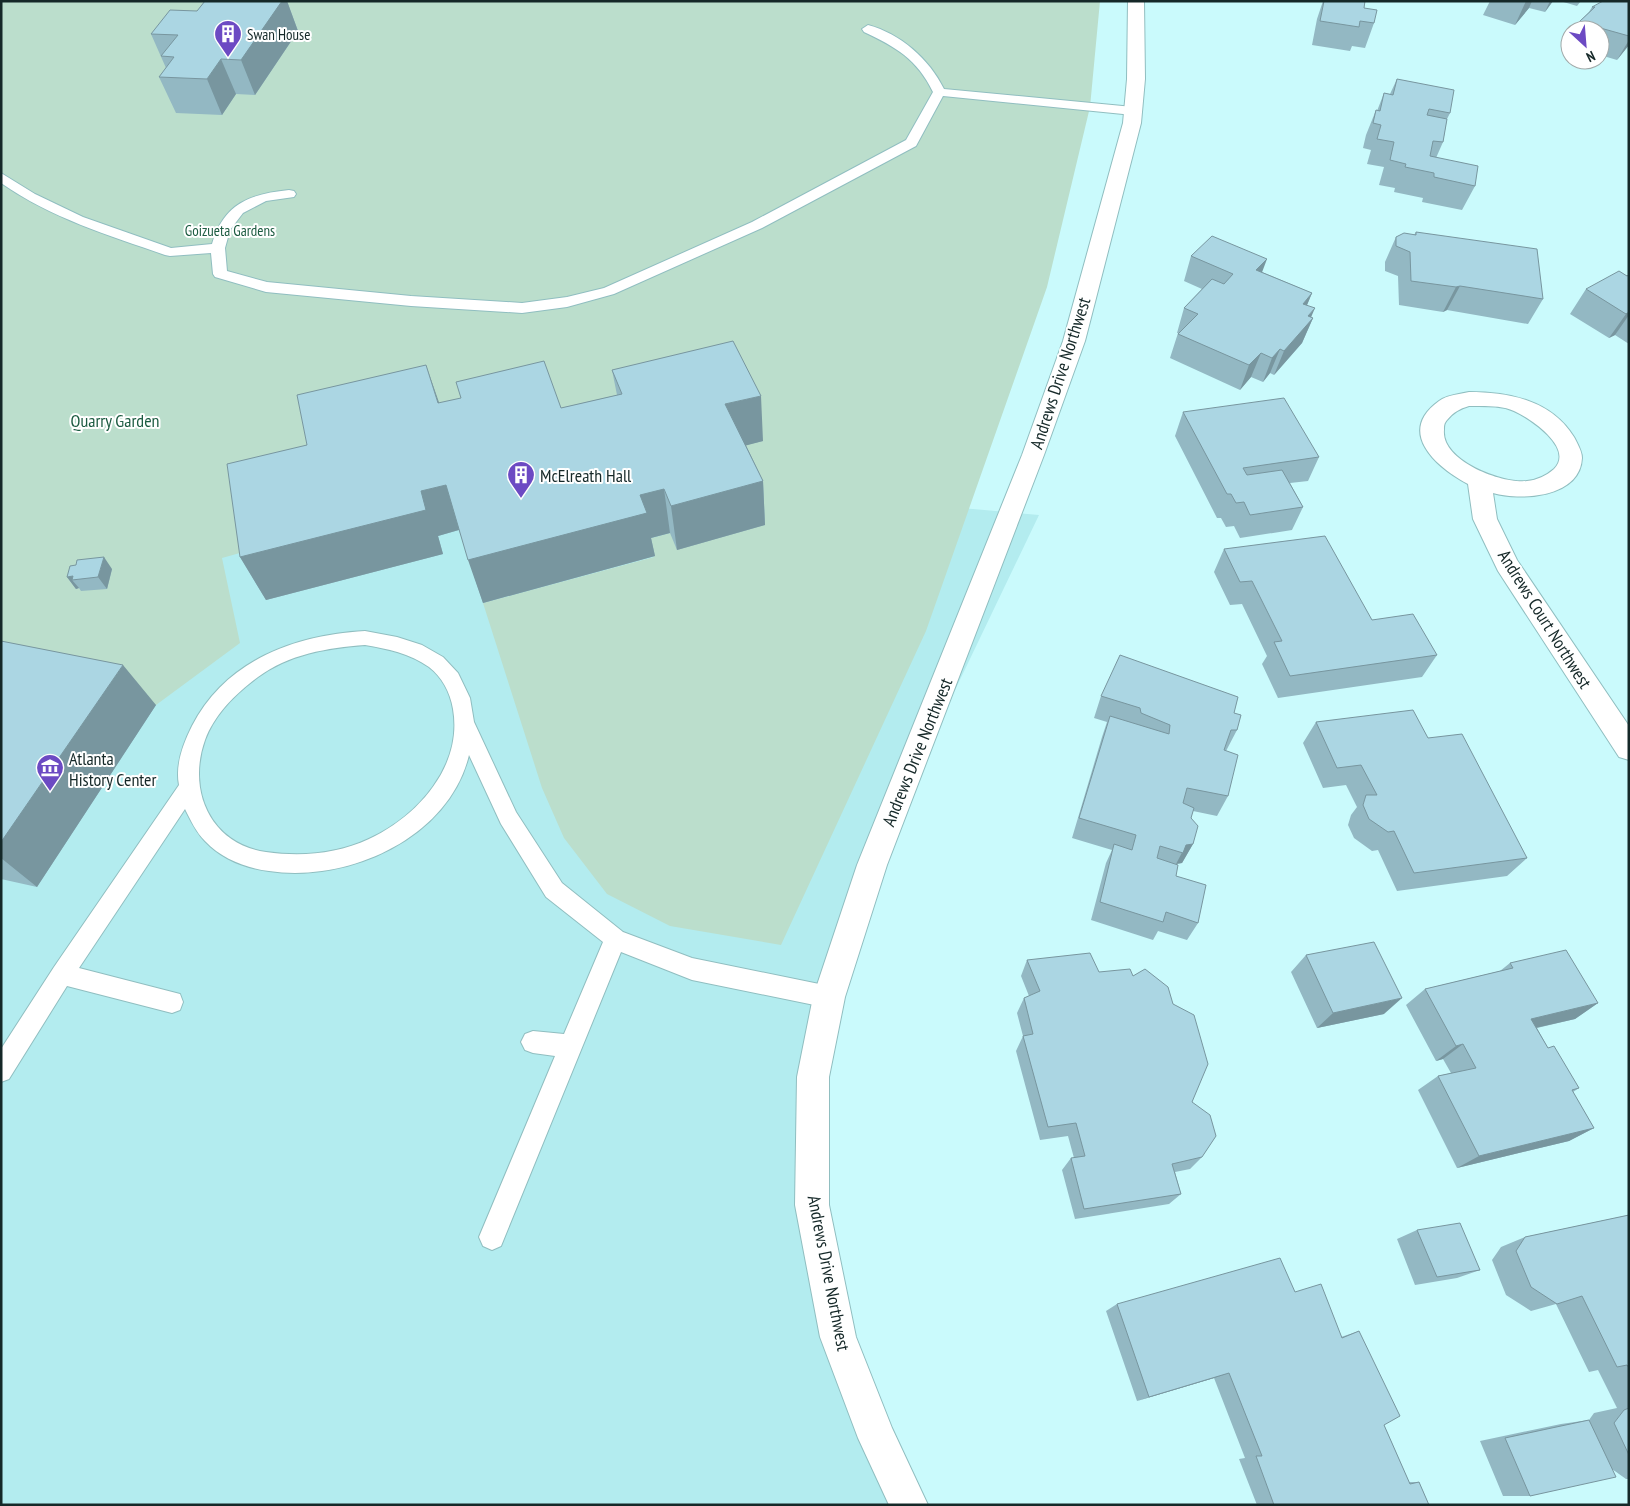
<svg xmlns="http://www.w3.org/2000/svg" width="1630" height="1506" font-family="'PT Sans Narrow',sans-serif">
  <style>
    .built { fill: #b3ecef }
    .green { fill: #bbdecc }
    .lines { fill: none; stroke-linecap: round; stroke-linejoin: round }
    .service-casing { stroke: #90bec0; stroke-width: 2 }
    .minor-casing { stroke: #90bec0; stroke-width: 2 }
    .service { fill: #fff; fill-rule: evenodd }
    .minor { fill: #fff; fill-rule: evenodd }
    .wall { fill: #93b8c3 }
    .shaded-wall { fill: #78969f }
    .building { fill: #abd6e3; stroke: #78969f }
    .labels { text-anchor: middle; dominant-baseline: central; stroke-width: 4; stroke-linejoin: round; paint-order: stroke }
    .far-poi-label { font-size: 15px; fill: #152828; stroke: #fff; text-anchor: start }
    .far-park-label { font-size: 15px; fill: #1c5b41; stroke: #fff }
    .street-label { font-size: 18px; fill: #152828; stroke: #fff }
    .park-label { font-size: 18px; fill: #1c5b41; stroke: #fff }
    .poi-label { font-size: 18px; fill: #152828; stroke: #fff; text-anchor: start }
  </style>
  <rect width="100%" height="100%" fill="#cafafc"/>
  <path class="built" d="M1,421L1039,515L828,955L824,1331L900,1505H1Z"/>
  <path class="green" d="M1,1H1100L1090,107L1047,287L926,631L781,945L670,926L607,894L564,838L542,788L483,603L654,557L648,539L670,533L729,450L258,548L222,558L240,643L156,705L1,674Z"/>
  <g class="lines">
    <defs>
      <path id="service" d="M868,25C901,34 929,59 944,89L1133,107L1139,111L1133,115L943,96L916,146L762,228L614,294L567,307L522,313L411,306L266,292L215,277L213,274L211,253L170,256L165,255C108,235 51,218 1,183V173L35,194L83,217L171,248L212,244C224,203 250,194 289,190L294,191L296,194L294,197L266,201L243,213L230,230L225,248L227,271L267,282L411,296L522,303L567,297L604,288L752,222L906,140L933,92C917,59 896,47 864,32L862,29Z
        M365,631L397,637L422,645L443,657L458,673L470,698L474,722L516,812L562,883L623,932L692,958L829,986L837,989L840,997L837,1005L829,1008L692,980L621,952L501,1246L492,1250L483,1246L479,1237L555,1056L533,1053L525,1050L521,1042L525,1034L533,1031L564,1034L603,942L546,897L501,824L469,755C449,838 348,883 269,871C246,868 222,859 205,841C196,832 191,821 185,809L79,968L180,994L183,1002L180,1010L172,1013L67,986L9,1079L1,1082V1049L54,967L179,785C175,765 183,744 192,726C226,660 295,635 365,631ZM365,645C388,649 409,653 429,667C442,677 450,692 453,709C463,766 418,816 369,839C337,854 301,857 266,852C210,844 187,790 205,740C214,715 236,693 258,677C289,654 327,648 365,645Z"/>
      <path id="minor" d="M1128,1H1144L1145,79L1141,123L1085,341L1044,455L887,865L845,997L829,1077V1205L856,1337L892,1428L928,1505H889L858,1438L820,1337L795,1205L797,1077L813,997L857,865L1022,455L1063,341L1123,123L1127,79Z
        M1469,392C1509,392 1551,400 1574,437C1577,443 1582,451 1582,458C1580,498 1520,501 1493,493L1497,519L1517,560L1629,726V760L1619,757L1498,571L1473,519L1468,484C1436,467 1396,432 1439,401C1447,395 1460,394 1469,392ZM1469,406C1484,406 1501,405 1514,411C1530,418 1575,448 1554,469C1546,476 1537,480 1527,481C1502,484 1441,461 1444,430C1444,425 1444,424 1447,420C1454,412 1459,409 1469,406Z"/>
    </defs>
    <use href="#service" class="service-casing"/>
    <use href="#minor" class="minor-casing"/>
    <use href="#service" class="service"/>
    <use href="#minor" class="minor"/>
  </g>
  <path class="wall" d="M205,1H287L298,31L255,95L236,94L222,115L176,113L159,77L166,68L151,34L197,11Z
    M1323,1H1365L1364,8L1374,23L1365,48L1352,46L1350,51L1312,45L1317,19Z
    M1490,1H1553L1545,12L1529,8L1515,25L1483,15Z
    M1560,1H1581L1577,6Z
    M1629,1V45L1617,60L1600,55V30H1575L1579,22L1589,12L1592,7L1613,2Z
    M1570,39V47L1567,46Z
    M1397,79L1450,113L1447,119L1443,142L1436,158L1475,186L1462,210L1422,202L1423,198L1394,192L1395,188L1379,185L1384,167L1367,164L1371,150L1363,148L1366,135L1376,110L1377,111L1384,93L1390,94Z
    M1416,232L1543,299L1528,324L1447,310L1443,312L1399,305L1398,276L1385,271V262L1396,237L1414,235Z
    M1191,256L1262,272L1312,293L1307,305L1311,318H1313L1302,343L1274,375L1270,373L1263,382L1251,377L1240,390L1170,358L1178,333H1177L1184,308L1202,289L1184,281Z
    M1629,275V344L1615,335L1609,338L1570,314L1586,289Z
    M612,370L763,441L746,445L763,481L765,525L677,550L670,533L651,538L655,556L483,603L459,530L438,536L443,554L266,600L240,557L307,445L439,403L561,408L617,395Z
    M1183,412L1319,457L1308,481L1290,483L1303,507L1292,530L1240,538L1234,526L1226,527L1221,518H1217L1175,436Z
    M1224,549L1372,620L1437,655L1422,677L1278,698L1262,664L1267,656L1242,604L1230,605L1214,572Z
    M112,569L107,589L81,591L79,588L76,589L67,577Z
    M1,641L156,705L37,887L1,879Z
    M1101,696L1234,713L1237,730L1226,751L1228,796L1217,816L1193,811L1191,818L1193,844L1182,863L1176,864V876L1198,923L1187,940L1158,931L1153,940L1091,920L1106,863L1112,850L1072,838L1102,737L1107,722L1094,718Z
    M1316,722L1428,738L1527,858L1507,876L1397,891L1378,850L1372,851L1354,838L1348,825L1351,815L1357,807L1346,785L1323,788L1303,743Z
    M1306,955L1384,1014L1317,1028L1291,972Z
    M1027,960L1099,972L1192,1102L1202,1157L1190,1169L1175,1172L1181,1194L1169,1204L1075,1219L1062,1170L1071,1158H1074L1068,1136L1040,1140L1016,1051L1023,1036L1017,1013L1024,998L1029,996L1021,976Z
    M1510,963L1598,1003L1575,1019L1537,1028L1548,1048L1579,1088L1573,1092L1594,1128L1569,1141L1457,1168L1418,1090L1438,1076L1451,1073L1443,1059L1436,1061L1406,1005L1425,989L1500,971Z
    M1629,1215V1479H1626L1612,1469L1530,1496H1503L1480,1441L1561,1424L1589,1420L1594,1413L1617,1408L1598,1370L1589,1372L1556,1304L1531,1311L1506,1295L1492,1260L1501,1247L1525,1237Z
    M1417,1230L1480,1270L1457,1278L1415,1285L1397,1239Z
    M1295,1292L1341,1337L1359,1331L1384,1425L1409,1482H1419L1429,1505H1257L1239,1459L1245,1458L1214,1378L1137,1401L1106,1311L1117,1304Z"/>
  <path class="shaded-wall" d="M268,1H287L298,31L255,95L241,60Z
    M1526,1H1532L1529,8L1515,25Z
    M1550,1H1553L1545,12Z
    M1629,40V45L1617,60Z
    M221,59L236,94L222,115L207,79Z
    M1267,259L1258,283L1256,270Z
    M1460,286L1447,310L1443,312L1456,287Z
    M1312,293L1302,317L1303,304Z
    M1315,308L1309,322L1313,318L1302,343L1274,375L1284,351L1308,316Z
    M1629,312V315L1615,335L1609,338L1626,314Z
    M1280,349L1270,373L1263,382L1272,358Z
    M1261,353L1251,377L1240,390L1249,365Z
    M426,365L442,411L438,403Z
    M761,396L763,441L729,450L725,404Z
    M763,481L765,525L677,550L671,506Z
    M446,485L462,529L438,536L443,554L266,600L240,557L421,491Z
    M664,489L670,533L651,538L655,556L483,603L468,560L640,495Z
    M104,557L112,569L107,589L98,577Z
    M73,576L72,580L79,588L76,589L67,577Z
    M123,665L156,705L37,887L1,858V842Z
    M1193,844L1182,863L1176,864L1186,845Z
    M1402,998L1384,1014L1317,1028L1333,1013Z
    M1598,1003L1575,1019L1509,1034L1531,1019Z
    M1463,1044L1443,1059L1436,1061L1456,1046Z
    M1594,1128L1569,1141L1457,1168L1479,1156Z
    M1229,1373L1214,1378L1137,1401L1149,1397Z"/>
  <path class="building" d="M205,1H282L241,60L221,59L207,79L159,77L174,57L161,56L178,35L151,34L170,10L197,11Z
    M1324,1H1365L1364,8L1377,10L1374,23L1360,21L1359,27L1320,21Z
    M1603,1H1629V36L1579,22L1595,7H1592Z
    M1397,79L1454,90L1450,113L1429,109L1427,115L1447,119L1443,142L1433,141L1430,156L1478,166L1475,186L1434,177V173L1405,167L1406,164L1390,160L1394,142L1377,139L1381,125L1373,123L1376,110L1380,111L1384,93L1393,95Z
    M1416,232L1537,249L1543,299L1460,286L1456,287L1411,281L1410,252L1396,246V237L1404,233L1416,235Z
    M1212,236L1267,259L1256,270L1312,293L1303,304L1315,308L1308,316L1313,318L1284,351L1280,349L1272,358L1261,353L1249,365L1178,334L1198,314L1184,308L1212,279L1224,284L1233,274L1191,256Z
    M1619,271L1627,276L1629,275V312L1626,314L1586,289Z
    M733,341L761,396L725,404L763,481L671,506L664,489L640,495L647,513L468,560L446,485L421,491L426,510L240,557L227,464L307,445L297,395L426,365L438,403L461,398L456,382L544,361L561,408L622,394L612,370Z
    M1284,398L1319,457L1243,468L1247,475L1282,470L1303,507L1250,515L1244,502L1236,503L1231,494H1227L1183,412Z
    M1325,536L1372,620L1413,614L1437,655L1290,676L1274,642L1282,641L1252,581L1240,582L1224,549Z
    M104,557L98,577L72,580L73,576L67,577L70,566L76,565L77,560Z
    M1,641L123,665L1,842Z
    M1120,655L1238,697L1234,713L1241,715L1237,730H1231L1224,750L1238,755L1228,796L1187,788L1183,803L1194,808L1191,818L1198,826L1193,844L1186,845L1183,853L1160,846L1157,858L1178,865L1176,876L1206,885L1198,923L1166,912L1163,922L1100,902L1114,844L1132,850L1136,835L1079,818L1110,716L1169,734L1170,725L1141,713L1140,708L1101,696Z
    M1413,710L1428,738L1462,734L1527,858L1414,873L1394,831L1388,832L1369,819L1363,805L1366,795H1377L1361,765L1337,768L1316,722Z
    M1374,942L1402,998L1333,1013L1306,955Z
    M1566,950L1598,1003L1531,1019L1548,1048L1554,1046L1579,1088L1572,1090L1594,1128L1479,1156L1438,1076L1476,1068L1463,1044L1456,1046L1425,989L1513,968L1510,963Z
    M1090,953L1099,972L1130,969L1133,976L1145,969L1168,987L1173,1004L1194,1015L1208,1064L1192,1102L1210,1115L1216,1136L1202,1157L1172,1164L1181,1194L1084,1209L1071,1158L1085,1156L1076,1123L1048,1127L1023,1036L1033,1034L1024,998L1040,991L1027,960Z
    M1629,1215V1368L1627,1365L1617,1367L1582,1296L1557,1304L1531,1287L1516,1251L1525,1237Z
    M1460,1223L1480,1270L1437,1277L1417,1230Z
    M1280,1258L1295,1292L1321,1284L1342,1338L1359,1331L1400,1416L1384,1425L1410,1484L1419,1482L1429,1505H1274L1256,1456H1262L1229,1373L1149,1397L1117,1304Z
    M1629,1408V1455L1614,1423L1624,1410Z
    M1589,1420L1616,1477L1530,1496L1505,1438Z"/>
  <defs>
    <symbol id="building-pin" viewBox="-11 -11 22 30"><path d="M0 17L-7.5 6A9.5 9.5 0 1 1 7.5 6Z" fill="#6c4ac3" stroke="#fff"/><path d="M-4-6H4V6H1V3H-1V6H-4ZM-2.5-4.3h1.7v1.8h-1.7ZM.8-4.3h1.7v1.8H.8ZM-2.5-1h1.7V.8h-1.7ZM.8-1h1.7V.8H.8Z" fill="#fff"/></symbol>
    <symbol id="museum-pin" viewBox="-11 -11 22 30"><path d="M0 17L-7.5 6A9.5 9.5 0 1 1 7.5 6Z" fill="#6c4ac3" stroke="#fff"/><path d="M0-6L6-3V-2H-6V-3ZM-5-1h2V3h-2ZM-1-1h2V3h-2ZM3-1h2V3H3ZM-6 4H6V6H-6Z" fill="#fff"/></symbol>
  </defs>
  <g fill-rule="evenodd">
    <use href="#building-pin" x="212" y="18" width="32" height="43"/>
    <use href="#building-pin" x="505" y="459" width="32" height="43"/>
    <use href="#museum-pin" x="34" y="752" width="32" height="43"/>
  </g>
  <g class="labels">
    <g class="far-poi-label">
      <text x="247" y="34">Swan House</text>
    </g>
    <g class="far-park-label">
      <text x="230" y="230">Goizueta Gardens</text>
    </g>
    <g class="street-label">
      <text transform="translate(1060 373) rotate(-72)">Andrews Drive Northwest</text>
      <text transform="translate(1545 619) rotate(58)">Andrews Court Northwest</text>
      <text transform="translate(917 752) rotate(-68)">Andrews Drive Northwest</text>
      <text transform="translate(829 1273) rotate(79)">Andrews Drive Northwest</text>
    </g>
    <g class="park-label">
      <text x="115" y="420">Quarry Garden</text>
    </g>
    <g class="poi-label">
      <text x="540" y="475">McElreath Hall</text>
      <text x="69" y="758">Atlanta<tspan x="69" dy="21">History Center</tspan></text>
    </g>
  </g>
  <rect width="1630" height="1506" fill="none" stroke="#152828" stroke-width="5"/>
  <g transform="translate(1585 45) rotate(154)"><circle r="24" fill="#ffffff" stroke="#a1a9a9"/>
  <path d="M0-4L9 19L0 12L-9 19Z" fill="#6c4ac3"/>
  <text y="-8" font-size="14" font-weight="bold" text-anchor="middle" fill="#152828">N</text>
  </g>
</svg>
